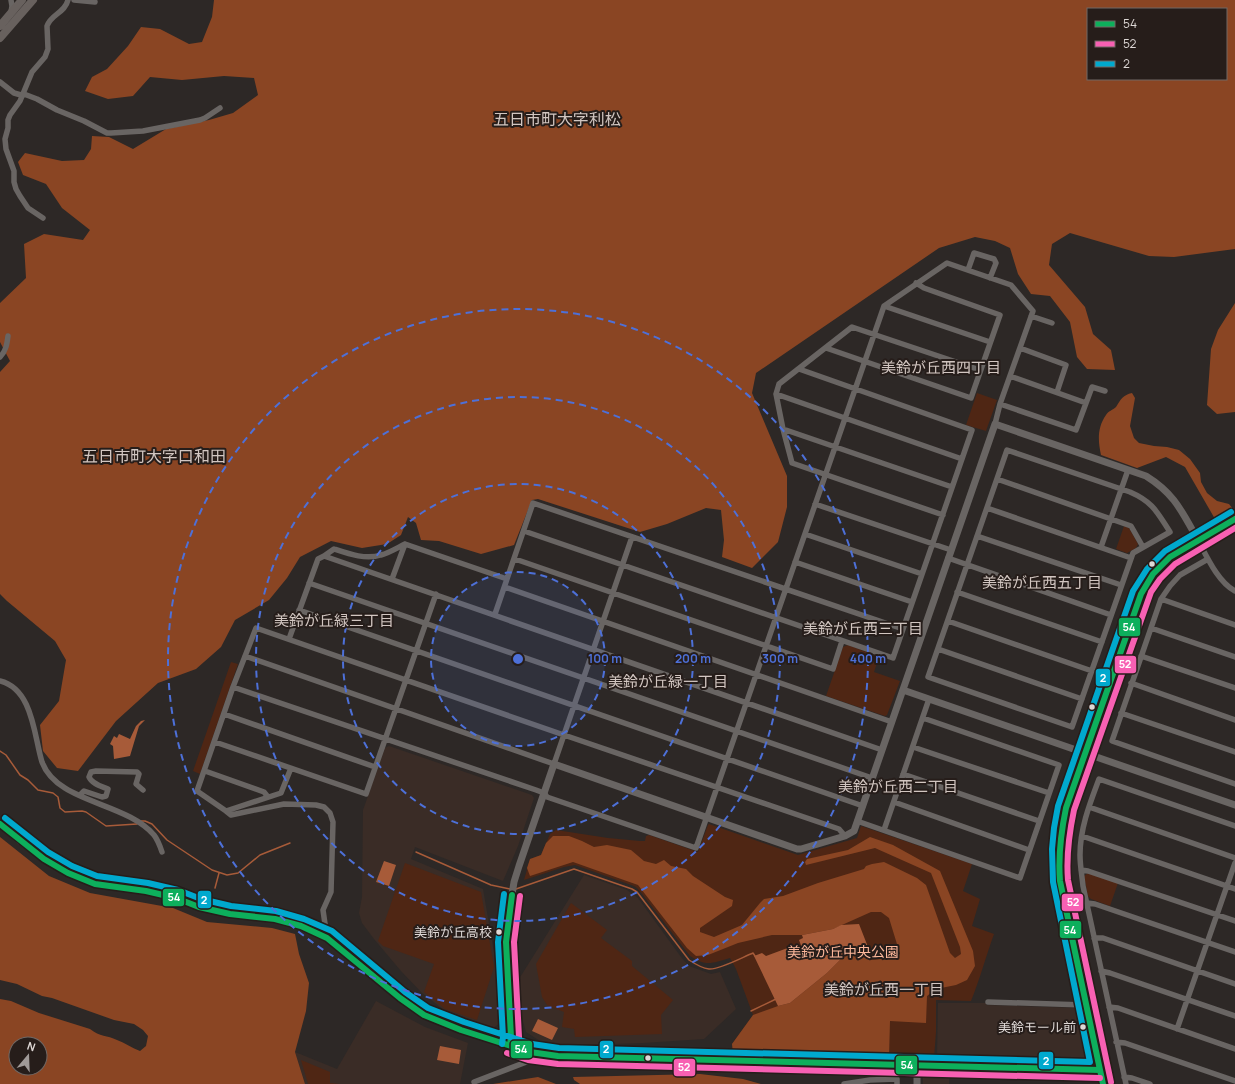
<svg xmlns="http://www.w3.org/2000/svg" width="1235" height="1084" font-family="Manrope,'Noto Sans JP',sans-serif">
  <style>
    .built { fill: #3a2c26 }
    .green { fill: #4f2614 }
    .forest { fill: #8a4523; fill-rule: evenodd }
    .water { fill: #a75b39 }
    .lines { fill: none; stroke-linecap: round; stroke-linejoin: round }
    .stream { stroke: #a75b39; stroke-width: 1.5 }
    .minor { stroke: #696563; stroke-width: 5.5 }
    .tertiary { stroke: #696563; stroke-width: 7 }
    .secondary { stroke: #68615e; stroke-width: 8 }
    .bus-1-casing { stroke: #261d1a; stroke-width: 9 }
    .bus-2-casing { stroke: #261d1a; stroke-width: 9 }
    .bus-3-casing { stroke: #261d1a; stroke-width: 9 }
    .bus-1 { stroke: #0daf5c; stroke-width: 6 }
    .bus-2 { stroke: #f860b3; stroke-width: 6 }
    .bus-3 { stroke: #00a9ce; stroke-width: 6 }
    .ring { fill: none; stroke: #4d70d8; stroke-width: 2; stroke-dasharray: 7 5 }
    .bus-dot { fill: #ded8d6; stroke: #261d1a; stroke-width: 1.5 }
    .labels { text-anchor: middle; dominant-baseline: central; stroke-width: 4; stroke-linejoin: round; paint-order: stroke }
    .bus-label { font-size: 13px; fill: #ded8d6; stroke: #261d1a; text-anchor: end }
    .park-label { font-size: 14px; fill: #fdb89b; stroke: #261d1a }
    .neighbourhood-label { font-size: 15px; fill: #d2c6c1; stroke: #261d1a }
    .quarter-label { font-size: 16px; fill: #d2c6c1; stroke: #261d1a }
    .centre { fill: #4d70d8; stroke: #261d1a; stroke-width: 2 }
    .ring-label { font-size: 12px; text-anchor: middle; font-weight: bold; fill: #4d70d8; stroke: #261d1a; stroke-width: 4; stroke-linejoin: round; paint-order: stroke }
    .line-badge { stroke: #261d1a; stroke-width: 1.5 }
    .badge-label { font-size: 11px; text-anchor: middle; font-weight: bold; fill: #fff }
  </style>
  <rect width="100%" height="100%" fill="#2d2826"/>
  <path class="built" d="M389,746L532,795L534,798L518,846L503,881L415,847L411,859L483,889L497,970L499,996V1024L493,1028L444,1010L422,993L401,971L374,939L362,923L359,913L362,897L363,810L385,748Z
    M584,875L627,890L638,898L681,957L689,966L711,974L720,972L736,1009L704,1039L643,1043L583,1045L582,1048L561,1046L540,1041L526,1032L520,1010L519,979Z
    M376,1001L425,1027L468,1043L460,1084H305L295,1052L337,1069Z
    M938,1003H986V1005L1079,1008L1086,1038L1088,1057L1086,1060L1080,1063H1075L937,1058Z
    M926,1073L949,1074V1084H923V1076Z"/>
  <path class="green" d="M977,393L997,400L986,431L966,425Z
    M1124,526L1129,528L1138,544L1136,548L1127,553L1116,549Z
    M848,645L879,657L874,672L900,681L887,715L885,716L826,696L843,647Z
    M231,662L238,664L200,774L193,771Z
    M709,824L798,855L857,838L861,826L972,864L963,891L980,899L972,926L994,934C986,956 980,979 971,1001L936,1000V1032L934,1058L733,1053L732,1044L753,1015L736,969L730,958C712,963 707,967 690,956L643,895L637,888L634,886L575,865L564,867L524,880L530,859L541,855L550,834L556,830L608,838L640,841H645L646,836L649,835L698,852L708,825Z
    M405,863L481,892L494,967L477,1020L445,1009L424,992L434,964L383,946L378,941Z
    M1088,873L1118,883L1110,906L1091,899L1088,896L1084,876Z
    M571,903L607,930L601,938L632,961V966L673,1000L661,1015L662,1034L575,1037L574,1029L562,1027L564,1012L547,1005L542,997L536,964Z
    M301,1060L330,1072V1083L339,1084H308Z"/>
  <path class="forest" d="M214,0H1235V249L1174,257L1149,256L1070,233L1052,244L1049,265L1085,307L1093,334L1111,350L1115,370L1087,369L1077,357L1070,322L1050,296L1031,294L1018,274L1010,248L995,241L975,237L939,248L756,373L752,393L787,476V507L778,542L752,568L722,557L724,540L721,510L706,508L667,524L640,532L538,499L532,500L514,545L481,554L439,541L421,540L416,523L408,517L401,535L387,544L362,548L331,541L300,557L287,578L269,600L235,620L221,647L196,669L158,683L116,721L78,771L57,768L43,751L40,725L59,701L66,660L55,641L7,601L0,594V372L10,361L0,342V303L26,278L24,244L44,234L83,240L90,230L62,208L46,184L23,175L18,162L25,153L62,161L84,160L91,149L92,136L109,137L133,149L166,129L209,120L233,113L258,95L254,78L224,76L182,80L150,77L133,96L108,99L85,91L92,77L107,69L128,46L141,27L160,29L189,44L202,42L212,17ZM1088,9H1226V79H1088Z
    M1235,303V412L1217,414L1207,405L1211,349L1218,330Z
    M1132,393L1135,398L1130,426L1134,438L1139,443L1154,446L1167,447L1179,450L1190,459L1200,473L1201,482L1207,493L1217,501L1229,504L1233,509L1215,519L1185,467L1166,457L1137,468L1101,455C1098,441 1097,428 1106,415C1108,411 1113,410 1116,407C1121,399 1123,395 1132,393Z
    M553,836H569L582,841L594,847L607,845L631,850L644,861L656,864L664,860L671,866L686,869L693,876L725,897L733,900L732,906L700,928V932L714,937L742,925L760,903L764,899L783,896L818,883L864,869L866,866L872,864L884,862L917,878L926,885L950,953L955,958L961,954L960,947L931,873L875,848L806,865L805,862L807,859L848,850L870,837L893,845L940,871L973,951L975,966L967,980L956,985L936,989L927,996L926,1023L890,1021L889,1057L733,1053L732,1044L753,1015L778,1006L790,1003L827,973L847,953L856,954L871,960L892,958L900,954L889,918L881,912H871L833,929L802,935H772L738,943L708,955L696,956L687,948L638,885L573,862L530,876L527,868L530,859L541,855L546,843Z
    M0,837L49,876L90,893L173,908L207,922L272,928L295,934L299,954L309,983L306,1011L295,1052L305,1084H0V999L11,1001L39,1013L90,1029C100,1037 107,1035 117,1040C125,1043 132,1048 140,1051L146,1046L148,1036L143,1030L134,1024L114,1020L52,998L42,996L17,984L0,980ZM16,1044H40V1068H16Z
    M700,1074L743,1079L761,1084H580L574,1080L573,1077Z
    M538,1077L556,1084H493Z"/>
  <path class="water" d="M145,720L139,726L130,756L114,759L113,746L110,744L114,736L117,738L119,734L130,739L136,726L141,721Z
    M384,861L396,865L389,886L376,882Z
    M859,924L868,947L847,953L827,973L790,1003L778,1006L754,956L762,953L766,956L793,946L797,950L802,948L799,940L803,938L802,935L833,929L841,925Z
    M538,1019L558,1028L552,1040L532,1031Z
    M440,1046L461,1050L459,1064L437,1060Z"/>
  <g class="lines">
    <path class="stream" d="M0,751L6,755L20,775L28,780L38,790L53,793L58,797L60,808L65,812L82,811L86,812L106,826L137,824
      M141,821H145L152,824L167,840L212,870L227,875L238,873L260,855L290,843
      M416,852L491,885L510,889
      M215,888L219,873
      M516,889L574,869L632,889L637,892L689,960C695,964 701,968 709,969C719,970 743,957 753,953L755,956
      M751,1011L776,999"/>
    <path class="minor" d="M74,0L95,2
      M11,12L12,6L11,0
      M0,82L14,93L21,95L24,94L37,99L57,110L84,121L107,133H111L143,131L200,120L205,118L220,108
      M43,218L28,208L20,196L16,189L14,182V171L6,149L5,139L8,128V120L10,115L20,101L32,72L45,57L48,49L47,26C51,14 65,13 68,0
      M968,270L974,253L994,259L996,263L990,278
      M884,306L990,342
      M1031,316L1052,323
      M826,348L971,398L1000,315L924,288L916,283
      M1020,348L1066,365L1057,392
      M0,357C6,351 7,344 8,336
      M1010,376L1086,403
      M776,394L962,459
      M1000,404L1076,430L1092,387L1105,391
      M783,429L952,487
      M1007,450L1130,492C1153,502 1157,512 1170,532L1133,553L1072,727L928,677Z
      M997,479L1131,526L1143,547
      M815,504L951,550
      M987,508L1131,558
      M943,515L792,463L783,429L776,394L779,384L852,327L980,370
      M524,531L893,658L972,430L799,369
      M805,534L922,574
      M977,536L1121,585
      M1198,540C1207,557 1218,582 1235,591
      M1101,547L1128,470
      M324,556L334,549C349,554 366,560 381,555C389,553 397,548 405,544
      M948,558L1111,615
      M515,559L833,669L842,641
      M1208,559L1180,575L1170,586L1161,599L1112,741L1235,784
      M795,562L912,602
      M392,579L405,544L507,579
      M309,583L872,778
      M505,587L892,722
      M957,592L1102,642
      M1161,599L1235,625
      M299,610L863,806
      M495,614L533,503L903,629
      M948,621L1092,671
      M1151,628L1235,657
      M289,639L318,559L324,556L882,750
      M938,649L1082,699
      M245,656L554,764L632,537
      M1141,656L1235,688
      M0,681C33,689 34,736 42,762C57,803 126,802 154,835C158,840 160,846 162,852
      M1131,683L1235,720
      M233,687L536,790L544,793L547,797L696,848L884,306L947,263L1011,285L1033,311L1000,404L995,424
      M1121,713L1235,752
      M224,714L375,767
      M215,742L366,794L436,594
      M913,747L1049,793
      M291,768L281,793L226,811L197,791L233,687L256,628L564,735L839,829L845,836
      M205,771L264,792L268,797
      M903,774L1039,821
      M80,795L84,791L102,797L106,796L108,789C101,786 92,784 89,777L91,772L96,771L137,772L139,774L136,784L143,790
      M894,802L1029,850
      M1089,807L1235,858
      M226,811L231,815L284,804L316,805L324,807L330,813L333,822L331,892L323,910L327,938
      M857,821L1020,878L1059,765L923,718
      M884,830L929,699
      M1082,836L1235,889
      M1081,870L1088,871L1235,921
      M1087,903L1095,904L1235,952
      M1094,938H1103L1235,984
      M1101,971L1110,973L1235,1016
      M988,1002L1085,1005
      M1109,1007L1118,1008L1235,1049
      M1177,1029L1235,863
      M1116,1042L1125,1043L1235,1081
      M1124,1077L1132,1078L1150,1084
      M474,1082L529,1061L532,1052
      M844,1084L870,1080L897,1079V1084
      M1126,1084L1083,886C1082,876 1080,865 1080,855C1080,828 1090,803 1099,779L1235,826"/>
    <path class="tertiary" d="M903,690L1235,805
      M0,824L20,841L44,859L68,873L95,884L146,891L176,898L199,907L230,914L275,919L301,926L327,938L400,998L424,1015L461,1030L530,1052L558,1056L609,1057L1100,1070
      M510,1045L511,1037L506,942L509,914L514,882L519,866L554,764L797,849H801L845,836L854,831L995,424L1146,476C1175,494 1182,512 1198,540
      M917,1084V1065
      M1103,1084L1062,892C1057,862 1059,838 1066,808L1141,594C1148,579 1157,568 1170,557L1235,519"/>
    <path class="secondary" d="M0,26L22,0
      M0,38L33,0"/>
    <defs>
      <path id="bus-1" d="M0,824L44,859L68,873L95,884L146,891L176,898L199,907L230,914L275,919L301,926L327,938L400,998L424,1015L461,1030L530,1052L558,1056L1100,1070
        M510,1045L511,1037L506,942L512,895
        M1103,1084L1060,881C1058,856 1061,832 1066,808L1141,594L1153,574L1170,557L1235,519"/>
      <path id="bus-2" d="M518,1046L519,1037L514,942L520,896
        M507,1053L528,1060L558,1064L1100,1078
        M1111,1082L1068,880C1066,856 1069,834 1074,810L1151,592L1160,579L1175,564L1235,528"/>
      <path id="bus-3" d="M5,818L48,852L72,866L97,876L148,883L178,890L201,899L231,906L276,911L304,919L332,931L405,992L428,1008L464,1022L532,1044L559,1048L1090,1062L1053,882L1052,849L1054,828L1058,806L1133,591L1147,569L1165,551L1231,512
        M502,1044L503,1037L498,942L504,894"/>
    </defs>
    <use href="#bus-1" class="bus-1-casing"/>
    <use href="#bus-2" class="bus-2-casing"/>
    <use href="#bus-3" class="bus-3-casing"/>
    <use href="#bus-1" class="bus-1"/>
    <use href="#bus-2" class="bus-2"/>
    <use href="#bus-3" class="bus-3"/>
  </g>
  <circle cx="518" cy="659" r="87" fill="#4d70d8" fill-opacity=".12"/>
  <g class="ring">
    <circle cx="518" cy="659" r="87"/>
    <circle cx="518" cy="659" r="175"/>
    <circle cx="518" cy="659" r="262"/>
    <circle cx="518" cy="659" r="350"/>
  </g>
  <g class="bus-dot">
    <circle cx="1152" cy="564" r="3.5"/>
    <circle cx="1092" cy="707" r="3.5"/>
    <circle cx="499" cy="932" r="3.5"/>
    <circle cx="1083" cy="1027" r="3.5"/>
    <circle cx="648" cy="1058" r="3.5"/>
  </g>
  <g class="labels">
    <g class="bus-label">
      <text x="492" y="932">美鈴が丘高校</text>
      <text x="1076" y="1027">美鈴モール前</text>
    </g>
    <g class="park-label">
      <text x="843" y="951">美鈴が丘中央公園</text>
    </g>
    <g class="neighbourhood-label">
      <text x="941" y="367">美鈴が丘西四丁目</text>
      <text x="1042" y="582">美鈴が丘西五丁目</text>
      <text x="334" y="620">美鈴が丘緑三丁目</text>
      <text x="863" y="628">美鈴が丘西三丁目</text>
      <text x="668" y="681">美鈴が丘緑一丁目</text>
      <text x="898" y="786">美鈴が丘西二丁目</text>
      <text x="884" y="989">美鈴が丘西一丁目</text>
    </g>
    <g class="quarter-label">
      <text x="557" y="119">五日市町大字利松</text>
      <text x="154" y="456">五日市町大字口和田</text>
    </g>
  </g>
  <circle cx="518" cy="659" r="6" class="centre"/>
  <g class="ring-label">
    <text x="605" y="663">100 m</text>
    <text x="693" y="663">200 m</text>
    <text x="780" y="663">300 m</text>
    <text x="868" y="663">400 m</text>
  </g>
  <g class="line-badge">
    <rect x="1118" y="617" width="23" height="20" rx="4" fill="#0daf5c"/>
    <rect x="1114" y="655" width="23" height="19" rx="4" fill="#f860b3"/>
    <rect x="1095" y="668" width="16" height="19" rx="4" fill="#00a9ce"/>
    <rect x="162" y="888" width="23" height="19" rx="4" fill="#0daf5c"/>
    <rect x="197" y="890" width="15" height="19" rx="4" fill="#00a9ce"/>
    <rect x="1061" y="893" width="23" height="19" rx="4" fill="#f860b3"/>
    <rect x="1059" y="920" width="23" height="19" rx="4" fill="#0daf5c"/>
    <rect x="510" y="1040" width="23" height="19" rx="4" fill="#0daf5c"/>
    <rect x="599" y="1040" width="15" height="19" rx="4" fill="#00a9ce"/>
    <rect x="1038" y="1051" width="16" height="19" rx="4" fill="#00a9ce"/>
    <rect x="895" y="1055" width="23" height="20" rx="4" fill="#0daf5c"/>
    <rect x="673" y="1058" width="23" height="19" rx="4" fill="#f860b3"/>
  </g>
  <g class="badge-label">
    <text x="1129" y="631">54</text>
    <text x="1125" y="668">52</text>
    <text x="1103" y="682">2</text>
    <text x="174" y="901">54</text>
    <text x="204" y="904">2</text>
    <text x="1073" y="906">52</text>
    <text x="1070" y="934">54</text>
    <text x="521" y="1053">54</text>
    <text x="606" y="1053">2</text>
    <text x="1046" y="1065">2</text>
    <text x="907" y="1069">54</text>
    <text x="684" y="1071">52</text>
  </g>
  <rect x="1087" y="8" width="140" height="72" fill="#261d1a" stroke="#706865"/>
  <rect x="1095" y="21" width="20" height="6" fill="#0daf5c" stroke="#706865"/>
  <text x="1123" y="28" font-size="12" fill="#ded8d6">54</text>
  <rect x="1095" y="41" width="20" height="6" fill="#f860b3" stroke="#706865"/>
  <text x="1123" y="48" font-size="12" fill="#ded8d6">52</text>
  <rect x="1095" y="61" width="20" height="6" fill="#00a9ce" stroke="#706865"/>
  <text x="1123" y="68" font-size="12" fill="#ded8d6">2</text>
  <g transform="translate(28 1056) rotate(19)"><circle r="19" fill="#261d1a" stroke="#706865"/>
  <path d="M0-3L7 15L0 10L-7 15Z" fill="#a09a98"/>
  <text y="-6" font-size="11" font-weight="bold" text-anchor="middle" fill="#ded8d6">N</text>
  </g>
</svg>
